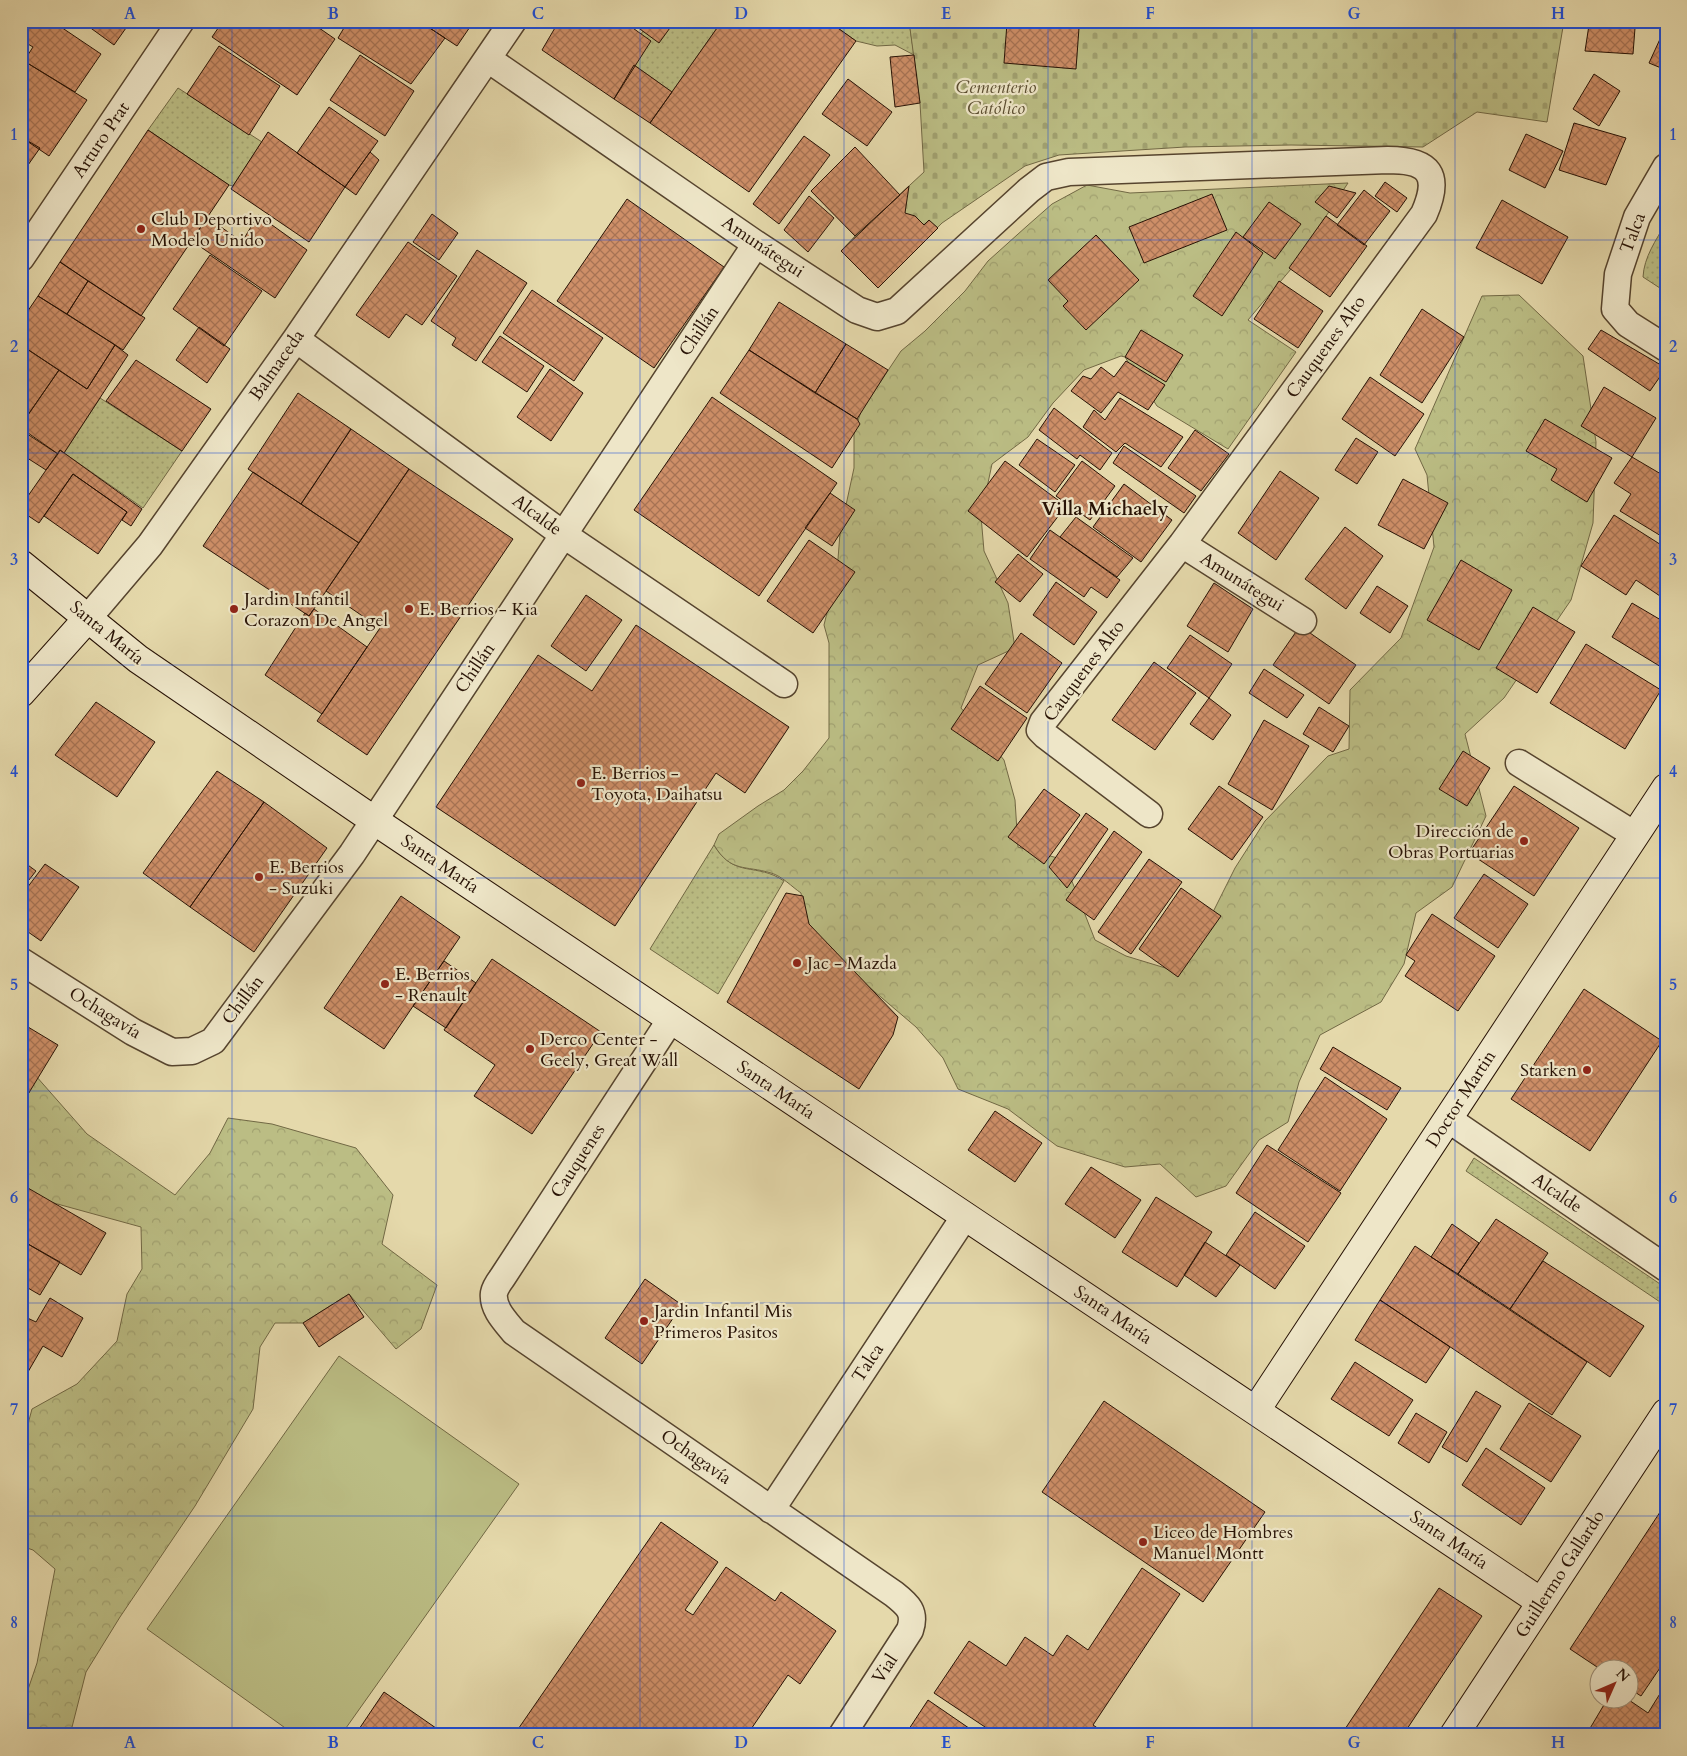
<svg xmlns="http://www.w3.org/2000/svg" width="1687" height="1756" font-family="Cardo,serif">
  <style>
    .green { fill: url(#green-dots); stroke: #716844 }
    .forest { fill: url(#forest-crowns); stroke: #716844 }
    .cemetery { fill: url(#cemetery-stones); stroke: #716844 }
    .pitch { fill: #bbbd84; stroke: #716844 }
    .building { fill: url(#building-cross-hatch); stroke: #271205 }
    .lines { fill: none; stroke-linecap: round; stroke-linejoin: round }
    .street-casing { stroke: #56442e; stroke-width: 29 }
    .secondary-casing { stroke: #271205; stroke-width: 30 }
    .street { stroke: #eee6c8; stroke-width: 26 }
    .secondary { stroke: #eee6c8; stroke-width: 28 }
    .grid { fill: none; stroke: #1d4ed8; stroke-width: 1; stroke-opacity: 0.55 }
    .poi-dot { fill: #8f2418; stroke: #eee6c8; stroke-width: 2 }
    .labels { text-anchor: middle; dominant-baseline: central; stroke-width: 4.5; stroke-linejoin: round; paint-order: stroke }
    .park-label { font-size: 18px; font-style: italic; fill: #5b4e31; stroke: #eee6c8 }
    .street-label { font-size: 18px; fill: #271205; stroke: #eee6c8 }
    .poi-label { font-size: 18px; fill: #271205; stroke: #eee6c8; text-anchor: start }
    .neighbourhood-label { font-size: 19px; font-weight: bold; fill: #271205; stroke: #eee6c8 }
    .neatline { fill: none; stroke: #1d4ed8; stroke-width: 2 }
    .grid-label { font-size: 16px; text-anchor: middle; font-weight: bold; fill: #1d4ed8 }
  </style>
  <defs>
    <pattern id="green-dots" width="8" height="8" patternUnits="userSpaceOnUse" patternTransform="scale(1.25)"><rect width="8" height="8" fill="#bbbd84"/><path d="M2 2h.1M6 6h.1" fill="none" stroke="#a1a170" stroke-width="1.8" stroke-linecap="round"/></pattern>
    <pattern id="forest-crowns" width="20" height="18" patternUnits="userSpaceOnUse" patternTransform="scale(1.25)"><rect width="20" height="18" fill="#bbbd84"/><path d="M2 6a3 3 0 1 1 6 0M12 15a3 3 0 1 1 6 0" fill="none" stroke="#a1a170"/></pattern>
    <pattern id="cemetery-stones" width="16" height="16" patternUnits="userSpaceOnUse" patternTransform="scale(1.25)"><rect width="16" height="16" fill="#bbbd84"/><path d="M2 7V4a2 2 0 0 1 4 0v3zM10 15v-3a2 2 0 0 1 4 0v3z" fill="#a1a170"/></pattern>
    <pattern id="building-cross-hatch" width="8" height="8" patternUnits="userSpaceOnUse" patternTransform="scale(1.25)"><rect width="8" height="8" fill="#ce8f68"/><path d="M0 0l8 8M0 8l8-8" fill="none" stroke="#a77354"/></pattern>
  </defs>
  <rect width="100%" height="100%" fill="#e5d9ab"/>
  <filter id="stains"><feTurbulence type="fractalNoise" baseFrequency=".004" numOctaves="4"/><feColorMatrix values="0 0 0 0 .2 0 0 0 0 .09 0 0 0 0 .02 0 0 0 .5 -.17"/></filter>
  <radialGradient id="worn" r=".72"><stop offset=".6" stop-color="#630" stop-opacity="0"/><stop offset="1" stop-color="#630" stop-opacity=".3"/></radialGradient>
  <path class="green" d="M650,21H722L672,92L634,65L641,34Z
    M828,21H909L914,55L895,45L877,46L856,41Z
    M178,88L262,142L233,186L229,185L148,130Z
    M1666,223V292L1643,277C1644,257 1656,240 1666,223Z
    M100,398L182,451L143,508L64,453Z
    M714,845C734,879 757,862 784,881L718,994L650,949Z
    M1474,1158L1666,1288V1306L1466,1171Z"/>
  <path class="forest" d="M1348,183L1291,269L1248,320L1296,352L1228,449L1157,406L1125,357L1121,356L1084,370L1053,403L1028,437L992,464L981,516L984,551L1008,603L1015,648L978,665L961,708L1004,760L1015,800L1018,847L1061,859L1066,866L1095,940L1126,956L1172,970L1202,934L1235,868L1265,821L1328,756L1349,749L1350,690L1401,638L1434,547L1427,475L1415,449L1482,296L1519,295L1583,356L1596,442L1593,523L1571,600L1504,698L1465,734L1486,816L1452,887L1416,913L1404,964L1381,1002L1320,1035L1299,1082L1288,1122L1259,1140L1226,1186L1196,1197L1160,1164L1125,1167L1057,1146L1008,1109L958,1089L943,1058L916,1027L855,975L807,944L801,893C792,887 782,876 771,873C745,865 731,873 714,845L719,834L758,806L784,790L803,771L829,738V643L824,625L837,572L840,533L854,468V434L861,411L901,351L925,331L965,291L988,261L1027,226L1052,204L1087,185L1130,193Z
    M21,1059L87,1134L175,1195L210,1153L228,1118L272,1124L356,1148L393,1195L382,1244L437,1285L421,1329L396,1349L349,1294L303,1323H275L260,1347L253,1409L195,1506L120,1617L86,1672L70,1735H21V1710L37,1663L55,1569L33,1550L21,1546V1450L32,1409L77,1384L117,1341L127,1294L142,1269L141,1227L21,1194Z"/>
  <path class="cemetery" d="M909,21H1564L1547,122L1477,112L1423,147L1291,145L1185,147L1059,155L1025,166L942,223L878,288L841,251L855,236L924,172L920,103Z"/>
  <path class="pitch" d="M339,1356L519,1484L341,1735H295L147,1629Z"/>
  <path class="building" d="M30,21H52L101,54L75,92L24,61L33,47L21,40V36Z
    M81,21H116L126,28L114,45Z
    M223,21H309L335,39L297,95L212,37Z
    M348,21H419L445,38L411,84L338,38Z
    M419,21H474L457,46Z
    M559,21H623L651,41L614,99L542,50Z
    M629,21H675L659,43Z
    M722,21H828L856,41L749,192L650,123Z
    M1600,21H1644V24Z
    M1007,23L1079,28L1076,69L1004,63Z
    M1589,25L1635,28L1633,54L1585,51Z
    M1666,26V70L1649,63Z
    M219,46L280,86L249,135L187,94Z
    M360,55L414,91L385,136L330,100Z
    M914,55L920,103L895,107L890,57Z
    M24,61L87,100L49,156L21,137V65Z
    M634,65L672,92L650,123L614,99Z
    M1594,74L1620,91L1599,126L1573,109Z
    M848,79L892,112L867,146L822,114Z
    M329,107L378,141L345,187L297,153Z
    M1574,123L1626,138L1606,185L1559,170Z
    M148,130L229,185L141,316L60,262Z
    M268,132L345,187L309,242L231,189Z
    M1526,134L1563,151L1545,188L1509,170Z
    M804,136L830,155L779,224L753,204Z
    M21,137L40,148L21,175Z
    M855,147L900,195L855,236L811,191Z
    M370,152L379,160L356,195L345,187Z
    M1385,182L1407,198L1397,212L1375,196Z
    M909,186L905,213L915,216L924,225L929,220L938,228L878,288L841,251Z
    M1329,186L1356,193L1337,218L1315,202Z
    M1364,190L1390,211L1364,245L1337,225Z
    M1212,194L1227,230L1144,263L1129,227Z
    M809,196L834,218L808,252L784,230Z
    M627,199L724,267L654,368L557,301Z
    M1502,200L1568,237L1542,284L1476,248Z
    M1269,202L1301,224L1275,259L1243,237Z
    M432,214L458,233L439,260L413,242Z
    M258,215L307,250L275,298L192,241L207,217L242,242Z
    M1326,216L1367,246L1330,297L1289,268Z
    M1236,232L1263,253L1222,316L1193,296Z
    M1096,235L1139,280L1086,330L1063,306L1068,301L1048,280Z
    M408,242L457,276L422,325L406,314L389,338L356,315Z
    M477,250L527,283L476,361L452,345L456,338L431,321Z
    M210,255L262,291L224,346L173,309Z
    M60,262L88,281L67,314L38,296Z
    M88,281L145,318L123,350L67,314Z
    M1279,281L1323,311L1298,348L1254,319Z
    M532,290L603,338L574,381L503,333Z
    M38,296L115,345L87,389L21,345V321Z
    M779,302L846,344L815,393L749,350Z
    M1422,309L1464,337L1422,403L1380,375Z
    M199,327L230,349L207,383L176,360Z
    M1141,330L1183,355L1166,382L1125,357Z
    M1601,330L1666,368L1650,391L1588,349Z
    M500,336L544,366L527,392L482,362Z
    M846,344L888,370L857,419L815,393Z
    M21,345L59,370L21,425Z
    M115,345L128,355L64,453L60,450L58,454L21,428V425L59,370L87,389Z
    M749,350L857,419L860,424L832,468L720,393Z
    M136,360L211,409L182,451L106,401Z
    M1126,361L1165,385L1148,410L1118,392L1101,413L1071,391L1083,376L1091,379L1101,367L1114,377Z
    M550,369L583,393L551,441L517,417Z
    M1370,377L1424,414L1395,456L1342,419Z
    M1604,387L1656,418L1632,457L1581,426Z
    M298,393L351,429L301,504L248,469Z
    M712,397L837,483L759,596L634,510Z
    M1120,398L1183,437L1161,467L1125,443L1116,452L1083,427L1094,410L1105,420Z
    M1054,408L1112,453L1100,470L1080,455L1077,459L1039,430Z
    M1545,419L1612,458L1587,502L1551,480L1557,469L1526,451Z
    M351,429L409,469L359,543L301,504Z
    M21,430L58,454L46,470L21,454Z
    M1195,430L1229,454L1201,491L1168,468Z
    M1356,438L1378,452L1357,484L1335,470Z
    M1037,439L1075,465L1055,492L1019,465Z
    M1124,446L1196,496L1184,513L1113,463Z
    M60,450L142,509L131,526L122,520L127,512L73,474L39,523L21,511V506Z
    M1632,457L1666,477V539L1620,511L1631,494L1614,483Z
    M1005,461L1066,506L1027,557L968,511Z
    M1082,461L1115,486L1090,520L1056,496Z
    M409,469L513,539L367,755L317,721L380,628L326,591Z
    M1280,471L1319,498L1276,560L1238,533Z
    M253,472L359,543L309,616L203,546Z
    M73,474L127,512L98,554L44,516Z
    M1403,479L1448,503L1424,549L1378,525Z
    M1124,484L1172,520L1141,562L1093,527Z
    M830,493L855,510L832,546L805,528Z
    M1614,515L1666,548V600L1636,580L1626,595L1581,566Z
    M1076,517L1133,558L1117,577L1060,537Z
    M1345,527L1383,556L1346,609L1305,579Z
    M1050,530L1120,580L1107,598L1091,587L1084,597L1030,559Z
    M809,540L855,572L813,633L767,601Z
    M1018,554L1043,574L1020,602L995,582Z
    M1461,560L1512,590L1479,650L1427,620Z
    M1056,582L1097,612L1074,645L1033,615Z
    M1214,583L1253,609L1228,652L1187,626Z
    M1377,586L1408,606L1390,633L1360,613Z
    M586,595L622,620L586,671L551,646Z
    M1632,603L1666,623V670L1612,637Z
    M1533,607L1575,632L1537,693L1496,668Z
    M314,609L367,647L322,714L265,675L305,613L309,616Z
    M636,625L789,727L745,793L716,773L615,926L436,807L538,655L592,691Z
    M1300,626L1356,665L1329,704L1273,665Z
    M1021,633L1062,663L1027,713L985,684Z
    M1190,635L1232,664L1209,698L1167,668Z
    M1586,644L1661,690L1625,749L1550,703Z
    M1154,662L1196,693L1155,750L1112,720Z
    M1264,669L1304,695L1287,718L1249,693Z
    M980,686L1027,718L998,761L951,729Z
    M1209,698L1231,715L1213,740L1190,724Z
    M96,702L155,742L117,797L55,755Z
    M1319,707L1349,726L1333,752L1303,734Z
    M1264,720L1309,746L1272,810L1228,784Z
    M1463,751L1490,768L1467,806L1439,789Z
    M217,771L264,802L190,907L143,873Z
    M1219,786L1263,817L1232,860L1188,829Z
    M1514,786L1579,828L1534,896L1469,853Z
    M1044,789L1080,815L1044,864L1008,837Z
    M264,802L327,848L254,952L190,907Z
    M1086,813L1108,829L1067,888L1049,867Z
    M1114,831L1142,852L1094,920L1066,900Z
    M1149,859L1182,882L1131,954L1098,932Z
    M21,860L36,871L21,890Z
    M45,864L79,887L41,941L21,927V896Z
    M1484,874L1528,904L1498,948L1454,918Z
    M1181,888L1221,916L1178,977L1139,949Z
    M786,893L803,896L809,924L898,1017L893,1035L859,1089L727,1002Z
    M401,896L460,937L384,1049L324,1008Z
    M1432,914L1495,956L1458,1011L1405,976L1415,961L1406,955Z
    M492,959L601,1032L532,1134L474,1096L495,1065L444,1030Z
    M444,961L476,983L446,1028L413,1006Z
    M1584,989L1662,1041L1590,1151L1511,1099Z
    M23,1024L58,1045L27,1096L21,1093V1027Z
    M1333,1047L1401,1088L1387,1110L1320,1069Z
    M1325,1077L1387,1119L1340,1191L1278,1150Z
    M995,1111L1042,1143L1015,1182L968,1150Z
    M1267,1145L1341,1193L1308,1242L1236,1193Z
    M1091,1167L1141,1200L1115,1238L1065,1204Z
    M21,1184L106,1233L81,1275L21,1240Z
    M1156,1197L1212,1232L1177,1287L1122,1252Z
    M1255,1212L1305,1246L1275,1289L1226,1255Z
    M1496,1219L1548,1253L1510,1309L1458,1274Z
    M1452,1224L1479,1243L1458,1274L1431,1257Z
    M21,1240L60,1262L40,1295L21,1284Z
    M1205,1242L1240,1265L1216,1297L1184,1275Z
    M1415,1246L1587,1362L1552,1415L1380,1300Z
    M1543,1261L1644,1326L1610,1377L1510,1309Z
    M645,1279L682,1305L642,1364L605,1338Z
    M349,1294L364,1317L319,1347L303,1323Z
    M50,1298L83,1318L62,1357L43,1346L21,1384V1315L36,1322Z
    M1380,1300L1450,1347L1426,1383L1355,1340Z
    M1355,1362L1413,1400L1389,1436L1331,1399Z
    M1476,1391L1501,1406L1467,1462L1442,1447Z
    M1104,1401L1265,1512L1203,1602L1042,1492Z
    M1529,1403L1581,1436L1551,1482L1500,1449Z
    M1416,1413L1447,1432L1429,1463L1398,1443Z
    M1486,1448L1545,1488L1521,1525L1462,1485Z
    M1666,1503V1659L1641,1696L1630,1689V1668L1600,1669L1570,1649Z
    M661,1522L718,1562L685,1610L693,1615L726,1567L775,1601L781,1592L836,1631L800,1684L788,1675L747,1735H514Z
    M21,1553L28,1555L21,1606Z
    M1142,1568L1180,1594L1093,1725L1108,1735H997L934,1693L969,1641L1006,1666L1025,1637L1053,1656L1067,1635L1088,1650Z
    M1439,1588L1482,1616L1403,1735H1341Z
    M1666,1684V1735H1586L1608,1698H1626L1648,1713Z
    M384,1692L446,1735H355Z
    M928,1700L979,1735H905Z"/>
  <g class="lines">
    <defs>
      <path id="street" d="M488,59L756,244L857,310L877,317L897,311L1029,190L1046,177L1069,172L1388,160C1430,160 1441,175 1424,214L1182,544L1043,722L1040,730L1046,736L1149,814
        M1666,167L1637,217L1618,274L1615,309L1628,324L1666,348
        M21,258L181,21
        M296,339L564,535L784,684
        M1182,544L1303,621
        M88,618L150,545L296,339L513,21
        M1519,763L1635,835
        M21,961L133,1032L172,1052L192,1051L213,1041L352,854L756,244
        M671,1019L502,1278C499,1282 495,1288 494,1293C492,1308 505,1321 514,1332L894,1594C908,1605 916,1612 910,1630L842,1735
        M1448,1119L1666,1268
        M771,1510L965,1216"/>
      <path id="secondary" d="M21,564L138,659L375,821L1541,1602
        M21,693L88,618
        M1256,1410L1666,788
        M1454,1735L1666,1413"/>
    </defs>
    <use href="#street" class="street-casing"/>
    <use href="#secondary" class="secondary-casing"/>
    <use href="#street" class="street"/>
    <use href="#secondary" class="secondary"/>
  </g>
  <path class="grid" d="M232,21V1735M436,21V1735M640,21V1735M844,21V1735M1048,21V1735M1252,21V1735M1455,21V1735M21,240H1666M21,453H1666M21,665H1666M21,878H1666M21,1091H1666M21,1303H1666M21,1516H1666"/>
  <g class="poi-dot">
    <circle cx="141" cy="229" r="5"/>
    <circle cx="234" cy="609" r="5"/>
    <circle cx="409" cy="609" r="5"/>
    <circle cx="581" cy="783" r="5"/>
    <circle cx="1524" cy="841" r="5"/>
    <circle cx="259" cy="877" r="5"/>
    <circle cx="797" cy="963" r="5"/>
    <circle cx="385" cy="984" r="5"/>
    <circle cx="530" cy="1049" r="5"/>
    <circle cx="1587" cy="1070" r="5"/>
    <circle cx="644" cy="1321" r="5"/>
    <circle cx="1143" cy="1542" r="5"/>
  </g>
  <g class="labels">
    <g class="park-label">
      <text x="996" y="87">Cementerio<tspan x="996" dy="21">Católico</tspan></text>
    </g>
    <g class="street-label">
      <text transform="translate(101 140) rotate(-56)">Arturo Prat</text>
      <text transform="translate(1633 233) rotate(-69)">Talca</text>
      <text transform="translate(763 247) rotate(34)">Amunátegui</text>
      <text transform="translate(699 331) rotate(-56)">Chillán</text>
      <text transform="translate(1326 347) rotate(-54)">Cauquenes Alto</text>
      <text transform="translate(277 365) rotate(-55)">Balmaceda</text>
      <text transform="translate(537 515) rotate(36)">Alcalde</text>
      <text transform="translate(1242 582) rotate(32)">Amunátegui</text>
      <text transform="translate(107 633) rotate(39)">Santa María</text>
      <text transform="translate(475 668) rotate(-56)">Chillán</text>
      <text transform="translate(1084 671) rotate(-53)">Cauquenes Alto</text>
      <text transform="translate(440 864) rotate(34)">Santa María</text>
      <text transform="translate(243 1000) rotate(-53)">Chillán</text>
      <text transform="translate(105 1013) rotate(32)">Ochagavía</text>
      <text transform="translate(776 1090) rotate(34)">Santa María</text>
      <text transform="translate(1461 1099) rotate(-57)">Doctor Martin</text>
      <text transform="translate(578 1161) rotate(-57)">Cauquenes</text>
      <text transform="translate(1557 1193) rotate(34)">Alcalde</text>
      <text transform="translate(1113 1315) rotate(34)">Santa María</text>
      <text transform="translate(868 1363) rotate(-57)">Talca</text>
      <text transform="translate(696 1457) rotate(35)">Ochagavía</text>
      <text transform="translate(1449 1540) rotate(34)">Santa María</text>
      <text transform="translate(1560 1574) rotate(-57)">Guillermo Gallardo</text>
      <text transform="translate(885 1669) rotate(-57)">Vial</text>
    </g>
    <g class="poi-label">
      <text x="151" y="219">Club Deportivo<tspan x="151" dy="21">Modelo Unido</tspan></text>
      <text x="244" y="599">Jardin Infantil<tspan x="244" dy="21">Corazon De Angel</tspan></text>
      <text x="419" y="609">E. Berrios - Kia</text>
      <text x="591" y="773">E. Berrios -<tspan x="591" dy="21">Toyota, Daihatsu</tspan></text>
      <text x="1514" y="831" text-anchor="end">Dirección de<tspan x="1514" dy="21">Obras Portuarias</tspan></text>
      <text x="269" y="867">E. Berrios<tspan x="269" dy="21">- Suzuki</tspan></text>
      <text x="807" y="963">Jac - Mazda</text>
      <text x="395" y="974">E. Berrios<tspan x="395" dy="21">- Renault</tspan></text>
      <text x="540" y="1039">Derco Center -<tspan x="540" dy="21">Geely, Great Wall</tspan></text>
      <text x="1577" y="1070" text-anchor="end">Starken</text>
      <text x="654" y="1311">Jardin Infantil Mis<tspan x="654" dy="21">Primeros Pasitos</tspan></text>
      <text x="1153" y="1532">Liceo de Hombres<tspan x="1153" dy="21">Manuel Montt</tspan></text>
    </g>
    <g class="neighbourhood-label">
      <text x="1105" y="509">Villa Michaely</text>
    </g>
  </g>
  <rect width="1687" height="1756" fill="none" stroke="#e5d9ab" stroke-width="55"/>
  <g transform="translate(1614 1684) rotate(45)"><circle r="24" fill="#eee6c8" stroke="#9e917a"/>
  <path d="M0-4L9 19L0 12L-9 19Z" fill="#8f2418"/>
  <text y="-8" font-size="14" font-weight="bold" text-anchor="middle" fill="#271205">N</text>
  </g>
  <rect x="28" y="28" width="1632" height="1700" class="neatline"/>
  <g class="grid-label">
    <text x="130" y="19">A</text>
    <text x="333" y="19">B</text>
    <text x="538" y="19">C</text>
    <text x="741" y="19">D</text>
    <text x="946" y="19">E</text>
    <text x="1150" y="19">F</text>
    <text x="1354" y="19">G</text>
    <text x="1558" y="19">H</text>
    <text x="14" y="140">1</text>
    <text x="1673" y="140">1</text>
    <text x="14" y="352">2</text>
    <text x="1673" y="352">2</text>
    <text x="14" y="565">3</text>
    <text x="1673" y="565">3</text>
    <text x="14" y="777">4</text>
    <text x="1673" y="777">4</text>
    <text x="14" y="990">5</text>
    <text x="1673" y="990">5</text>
    <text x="14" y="1203">6</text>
    <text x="1673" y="1203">6</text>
    <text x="14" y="1415">7</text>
    <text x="1673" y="1415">7</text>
    <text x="14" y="1628">8</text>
    <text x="1673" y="1628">8</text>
    <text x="130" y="1748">A</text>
    <text x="333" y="1748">B</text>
    <text x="538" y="1748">C</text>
    <text x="741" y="1748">D</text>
    <text x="946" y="1748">E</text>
    <text x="1150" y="1748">F</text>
    <text x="1354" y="1748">G</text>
    <text x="1558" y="1748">H</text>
  </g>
  <rect width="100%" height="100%" filter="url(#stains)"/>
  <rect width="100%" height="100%" fill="url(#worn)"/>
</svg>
